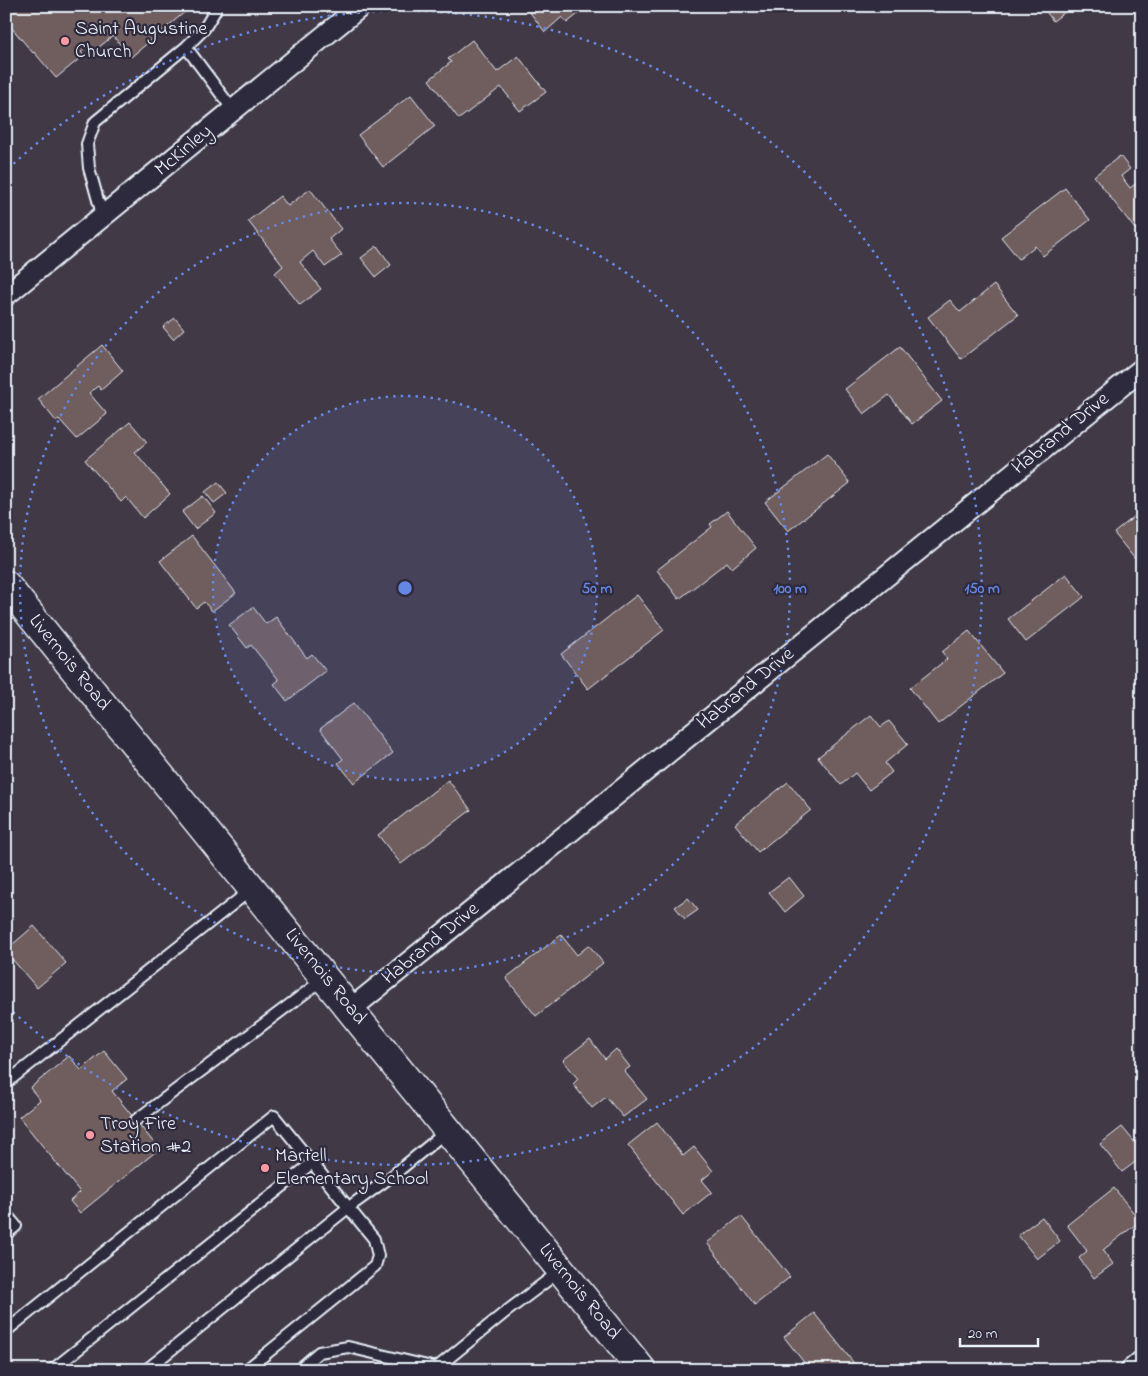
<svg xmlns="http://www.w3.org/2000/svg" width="1148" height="1376" font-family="'Indie Flower',sans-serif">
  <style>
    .building { fill: #705d5d; stroke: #e8f1f8 }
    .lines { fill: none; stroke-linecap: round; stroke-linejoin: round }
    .lane-casing { stroke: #e8f1f8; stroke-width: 14 }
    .street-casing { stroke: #e8f1f8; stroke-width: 24 }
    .secondary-casing { stroke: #e8f1f8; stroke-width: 31 }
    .lane { stroke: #2f2a3d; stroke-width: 10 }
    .street { stroke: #2f2a3d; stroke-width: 20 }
    .secondary { stroke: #2f2a3d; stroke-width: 28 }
    .ring { fill: none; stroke: #6487e3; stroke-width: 2.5; stroke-dasharray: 2.5 5 }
    .poi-dot { fill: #ff9aa2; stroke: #2f2a3d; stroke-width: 2 }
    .labels { text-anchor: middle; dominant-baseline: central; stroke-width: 4.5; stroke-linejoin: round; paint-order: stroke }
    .poi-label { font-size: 20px; fill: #e8f1f8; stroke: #2f2a3d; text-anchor: start }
    .street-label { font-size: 20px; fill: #e8f1f8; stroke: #2f2a3d }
    .centre { fill: #6487e3; stroke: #2f2a3d; stroke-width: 2.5 }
    .ring-label { font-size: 15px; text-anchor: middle; font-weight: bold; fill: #6487e3; stroke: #2f2a3d; stroke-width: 4.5; stroke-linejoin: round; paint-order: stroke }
  </style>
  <rect width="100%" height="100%" fill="#423947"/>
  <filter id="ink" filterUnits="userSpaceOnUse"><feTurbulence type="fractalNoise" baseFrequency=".02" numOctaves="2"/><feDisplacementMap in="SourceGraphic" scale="10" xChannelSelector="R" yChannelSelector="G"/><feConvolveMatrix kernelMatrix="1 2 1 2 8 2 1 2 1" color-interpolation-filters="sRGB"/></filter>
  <g filter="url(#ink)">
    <path class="building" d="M14,6H192L131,57L113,36L94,51L89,45L81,52L84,55L56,78L34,52L33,53L6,21V12Z
      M525,6H596L587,13L584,9L567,23L562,17L545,32Z
      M1042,6H1073L1053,21Z
      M472,40L497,72L518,56L546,92L520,111L501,87L459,119L429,80L451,62L448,59Z
      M411,95L435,126L383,167L358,135Z
      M1120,156L1130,169L1121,176L1130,188L1142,179V238L1094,176Z
      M1065,188L1090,220L1043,256L1035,246L1019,259L1001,237Z
      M310,189L341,229L329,239L342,255L325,267L313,251L300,262L321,289L300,305L275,273L283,266L248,221L280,196L288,206Z
      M377,246L391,265L376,277L361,258Z
      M994,285L1018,315L961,359L928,317L950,300L960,312Z
      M175,318L184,329L173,339L163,327Z
      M102,345L123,371L101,390L98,386L89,393L107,414L77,439L59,419L56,421L38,399Z
      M900,347L942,401L912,424L889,395L864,414L845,389Z
      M130,422L147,442L135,452L170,494L143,518L126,497L121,502L85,460Z
      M827,454L850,483L788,531L765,502Z
      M218,482L227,493L214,503L205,492Z
      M203,496L216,513L195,529L182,512Z
      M727,511L756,548L732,568L727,562L679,599L657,570L712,527L710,524Z
      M1135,516L1142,525V568L1114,533Z
      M192,536L236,593L212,611L204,602L196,608L160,561Z
      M1066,574L1084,597L1026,642L1008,619Z
      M637,595L664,630L588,689L561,654Z
      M253,607L266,624L276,617L307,658L312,654L326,671L287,701L274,684L279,680L251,645L247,648L229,625Z
      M969,631L1003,673L938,724L910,688L947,659L942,652Z
      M354,703L393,753L354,783L338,763L343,759L320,729Z
      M871,715L881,727L889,721L908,744L885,763L892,772L869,790L855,773L841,785L818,757Z
      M448,780L471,810L401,864L378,835Z
      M788,782L811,810L758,852L735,824Z
      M789,877L804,896L785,912L769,892Z
      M688,898L698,910L685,919L675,907Z
      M34,926L66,963L37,988L6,952V950Z
      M561,935L577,955L589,945L603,963L536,1016L506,978Z
      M590,1039L605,1059L616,1049L630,1067L624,1071L647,1099L623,1117L606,1097L592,1108L573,1084L578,1079L563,1060Z
      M104,1051L127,1079L112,1091L159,1149L80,1213L70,1201L80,1192L19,1117L40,1100L30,1088L69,1056L81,1070Z
      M657,1122L683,1156L694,1147L713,1171L702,1180L712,1192L683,1215L628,1145Z
      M1122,1127L1142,1151V1157L1122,1172L1100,1144Z
      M1114,1188L1140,1221L1103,1250L1113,1264L1094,1278L1079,1258L1087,1251L1067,1225Z
      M741,1216L790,1277L755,1305L707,1243Z
      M1042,1217L1060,1241L1037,1259L1018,1235Z
      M814,1313L857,1367L853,1370H810L784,1337Z"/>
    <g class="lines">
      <defs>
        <path id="lane" d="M186,47L233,110
          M103,218L89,168L87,144L95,122L186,47L204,29L215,11V6
          M6,1083L252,889
          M136,1120L325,978
          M6,1214L16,1226L6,1234
          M6,1331L274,1116L374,1239L378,1256L375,1266L246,1370
          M52,1370L312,1163
          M146,1370L349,1207L392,1176L447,1131
          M298,1370L319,1352L348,1347L436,1368
          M434,1370L503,1314L560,1271"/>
        <path id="street" d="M6,295L361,6
          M351,1009L1142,369
          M1131,1370L1142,1361"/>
        <path id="secondary" d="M6,585L642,1370"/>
      </defs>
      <use href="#lane" class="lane-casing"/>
      <use href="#street" class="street-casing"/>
      <use href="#secondary" class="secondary-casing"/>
      <use href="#lane" class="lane"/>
      <use href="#street" class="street"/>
      <use href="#secondary" class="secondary"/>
    </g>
  </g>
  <circle cx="405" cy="588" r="192" fill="#6487e3" fill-opacity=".12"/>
  <g class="ring">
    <circle cx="405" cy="588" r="192"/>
    <circle cx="405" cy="588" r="385"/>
    <path d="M8 169A577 577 0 1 1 8 1007"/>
  </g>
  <g class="poi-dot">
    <circle cx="65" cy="41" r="5"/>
    <circle cx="90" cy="1135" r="5"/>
    <circle cx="265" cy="1168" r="5"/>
  </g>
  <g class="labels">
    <g class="poi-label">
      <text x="75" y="29">Saint Augustine<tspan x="75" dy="23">Church</tspan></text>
      <text x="100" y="1124">Troy Fire<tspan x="100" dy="23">Station #2</tspan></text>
      <text x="275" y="1156">Martell<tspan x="275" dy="23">Elementary School</tspan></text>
    </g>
    <g class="street-label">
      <text transform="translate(184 151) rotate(-40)">McKinley</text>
      <text transform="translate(1061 434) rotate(-39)">Habrand Drive</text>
      <text transform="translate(69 663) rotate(51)">Livernois Road</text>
      <text transform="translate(746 689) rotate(-39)">Habrand Drive</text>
      <text transform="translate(431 944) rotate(-39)">Habrand Drive</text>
      <text transform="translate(325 977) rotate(51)">Livernois Road</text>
      <text transform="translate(579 1292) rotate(51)">Livernois Road</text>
    </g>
  </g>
  <circle cx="405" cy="588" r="8" class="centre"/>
  <g class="ring-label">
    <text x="597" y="593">50 m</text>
    <text x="790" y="593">100 m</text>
    <text x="982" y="593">150 m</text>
  </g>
  <rect width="1148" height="1376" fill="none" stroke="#2f2a3d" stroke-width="25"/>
  <rect x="12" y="12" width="1123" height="1351" fill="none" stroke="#e8f1f8" stroke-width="2" filter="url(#ink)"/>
  <path d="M960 1338v8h78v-8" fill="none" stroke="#e8f1f8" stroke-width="2.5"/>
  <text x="968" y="1338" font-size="15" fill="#e8f1f8" stroke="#2f2a3d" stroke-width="4" paint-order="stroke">20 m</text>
</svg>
